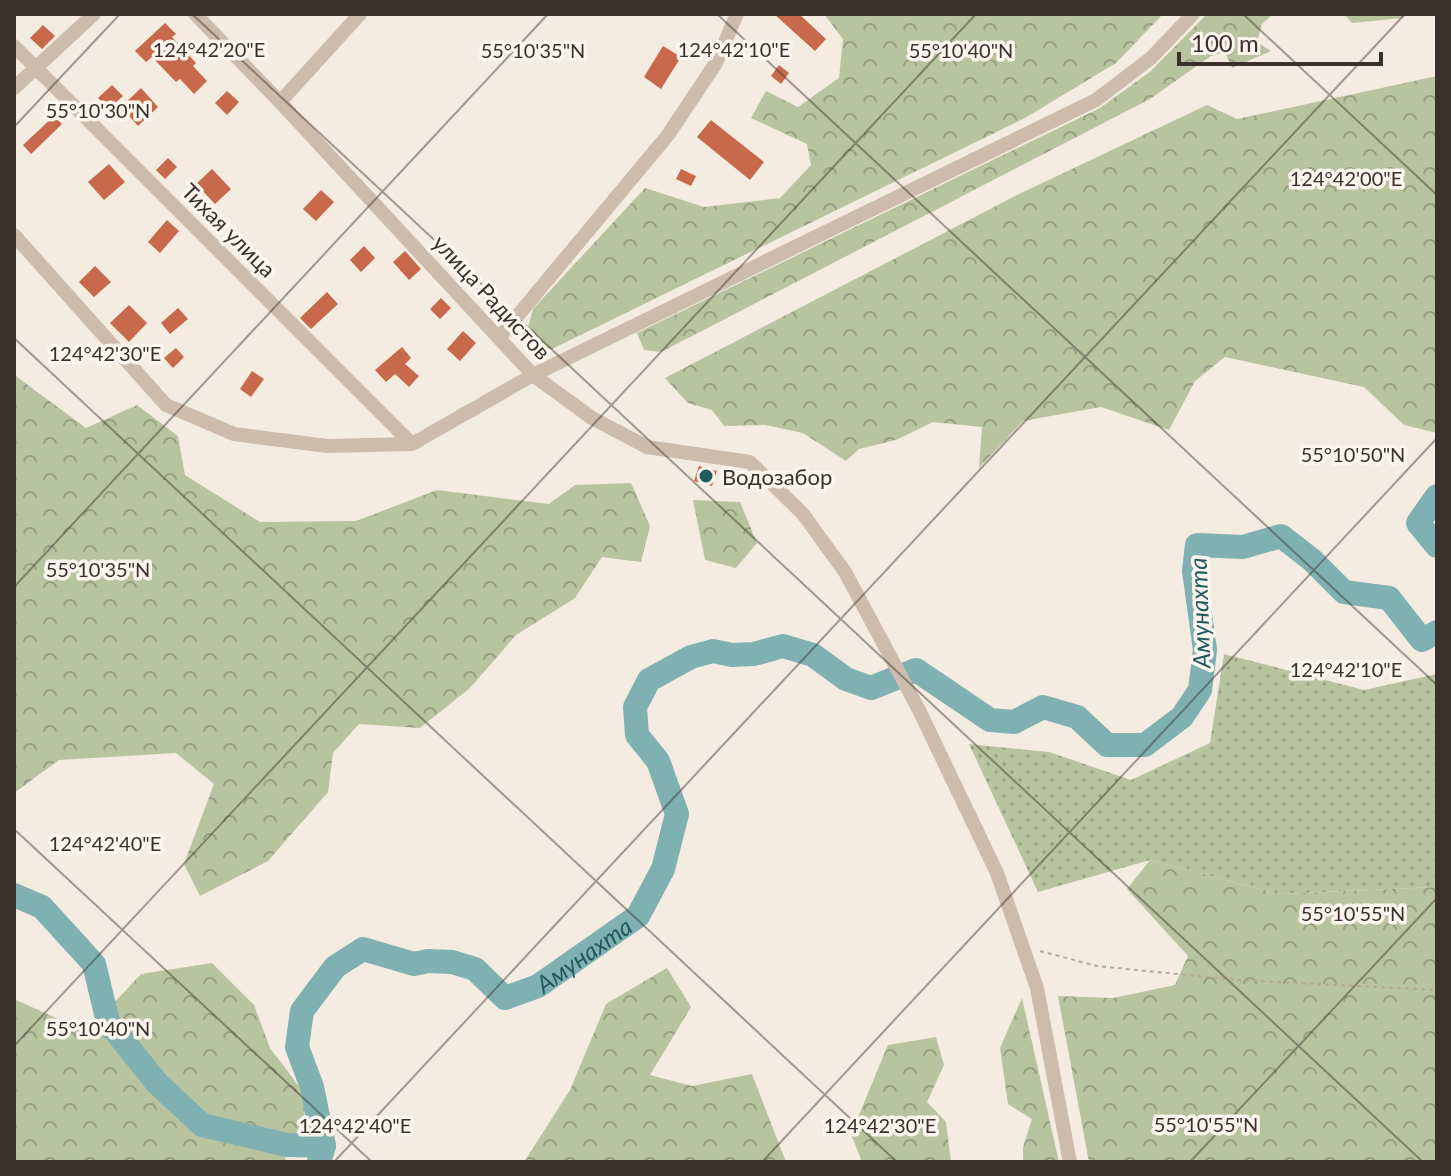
<svg xmlns="http://www.w3.org/2000/svg" width="1451" height="1176" font-family="Lato,sans-serif">
  <style>
    .grass { fill: url(#grass-dots) }
    .forest { fill: url(#forest-crowns) }
    .lines { fill: none; stroke-linecap: round; stroke-linejoin: round }
    .river { stroke: #7fb0b2; stroke-width: 24 }
    .building { fill: #c8694b }
    .path { stroke: #b9a596; stroke-width: 2; stroke-dasharray: 4 4; stroke-linecap: butt }
    .street { stroke: #cdbbac; stroke-width: 14 }
    .ticks { fill: none; stroke: #3b302b; stroke-width: 2; stroke-opacity: 0.45 }
    .poi-dot { fill: #1f5a5e; stroke: #fbf5ee; stroke-width: 3 }
    .labels { text-anchor: middle; dominant-baseline: central; stroke-width: 7; stroke-linejoin: round; paint-order: stroke }
    .street-label { font-size: 22px; fill: #3b302b; stroke: #fbf5ee }
    .poi-label { font-size: 22px; fill: #3b302b; stroke: #fbf5ee; text-anchor: start }
    .water-label { font-size: 24px; font-style: italic; fill: #1f5a5e; stroke: #fbf5ee }
    .ticks-label { font-size: 20px; text-anchor: middle; fill: #3b302b; stroke: #fbf5ee; stroke-width: 7; stroke-linejoin: round; paint-order: stroke }
  </style>
  <defs>
    <pattern id="grass-dots" width="8" height="8" patternUnits="userSpaceOnUse" patternTransform="scale(2)"><rect width="8" height="8" fill="#b8c4a0"/><path d="M2 2h.1M6 6h.1" fill="none" stroke="#97a083" stroke-width="1.8" stroke-linecap="round"/></pattern>
    <pattern id="forest-crowns" width="20" height="18" patternUnits="userSpaceOnUse" patternTransform="scale(2)"><rect width="20" height="18" fill="#b8c4a0"/><path d="M2 6a3 3 0 1 1 6 0M12 15a3 3 0 1 1 6 0" fill="none" stroke="#97a083"/></pattern>
  </defs>
  <rect width="100%" height="100%" fill="#f4ebe1"/>
  <path class="grass" d="M1224,654L1364,690L1437,674V887L1280,894L1150,860L1038,892L969,744L1049,752L1131,780L1210,743Z"/>
  <path class="forest" d="M824,14H1163L1116,63L1025,118L552,349L524,342L533,309L645,188L704,207L780,198L811,165L807,144L751,118L766,91L798,107L839,78L843,39Z
    M1207,14H1273L1262,24L1257,42L1271,51L1232,68L1225,52L1211,56L1150,99L661,352L644,350L637,333L1100,108L1151,71Z
    M1344,14H1407L1403,18L1352,23Z
    M1437,76V433L1404,425L1364,387L1225,357L1195,381L1169,430L1101,407L1023,421L979,468L982,427L933,422L896,440L859,449L846,461L803,433L765,425L724,426L712,410L688,403L665,378L1019,194L1207,105L1237,119Z
    M14,372L17,377L86,428L137,405L178,436L185,475L260,522L356,521L437,490L549,504L575,485L631,483L650,526L641,562L602,557L575,598L516,635L470,688L420,728L359,724L333,753L328,792L268,861L200,896L184,864L214,784L176,753L59,760L14,793Z
    M693,500L740,502L757,543L736,568L705,560Z
    M1150,860L1280,894L1437,887V1162H1089L1058,996L1113,998L1175,985L1188,956L1127,889Z
    M212,963L254,1005L270,1048L310,1101L284,1162H14V999L87,1032L141,974Z
    M667,968L691,1007L650,1075L692,1086L752,1074L786,1162H524L570,1090L606,1004Z
    M1022,998L1059,1162H1023V1147L1032,1119L1008,1104L1000,1048Z
    M936,1037L944,1065L927,1102L946,1122L951,1162H862L851,1134L888,1045Z"/>
  <g class="lines">
    <g class="river">
      <path d="M1437,496L1418,523L1437,546"/>
      <path d="M14,895L42,907L94,964L108,1022L157,1083L202,1125L287,1145L324,1146"/>
      <path id="s1" d="M319,1162L324,1146L312,1087L297,1047L302,1011L335,967L363,949L414,964L428,961L452,962L475,969L505,998L538,986L638,916L663,869L677,814L658,761L637,735L635,707L649,680L691,657L713,651L732,655L754,654L783,646L813,655L846,679L871,688L916,670L990,720L1014,722L1043,707L1077,717L1107,745H1145L1182,717L1200,690L1205,650L1194,571L1197,545L1243,547L1281,536L1312,560L1344,592L1389,598L1422,640L1437,632"/>
    </g>
  </g>
  <path class="building" d="M774,14H799L826,39L815,51Z
    M165,23L176,34L172,37L196,63L193,66L207,81L194,94L180,79L176,82L152,57L146,62L135,51Z
    M43,25L55,36L42,49L30,38Z
    M663,46L681,57L661,89L644,77Z
    M779,65L789,73L781,84L771,76Z
    M112,85L123,96L109,109L98,98Z
    M141,88L158,107L138,126L121,107Z
    M227,91L239,102L227,115L215,103Z
    M54,116L62,124L31,154L23,145Z
    M711,120L764,162L750,180L697,137Z
    M168,158L177,167L165,179L156,170Z
    M109,164L125,182L104,200L88,182Z
    M212,169L231,189L215,204L196,184Z
    M681,169L696,176L691,186L676,179Z
    M321,190L334,202L316,221L303,209Z
    M209,203L220,214L211,223L200,212Z
    M167,220L179,231L160,253L148,242Z
    M364,246L375,258L361,272L350,260Z
    M405,251L421,269L409,280L393,262Z
    M95,266L111,282L94,297L79,282Z
    M327,292L338,304L311,329L300,318Z
    M441,298L451,308L440,319L430,309Z
    M129,305L147,323L129,342L110,323Z
    M178,308L188,319L170,334L161,323Z
    M463,331L476,343L460,361L447,349Z
    M402,347L411,358L405,364L419,376L409,387L395,374L386,382L375,370Z
    M176,348L184,357L173,368L164,358Z
    M252,371L264,379L251,397L240,389Z
    M699,466L717,471L712,486L694,481Z"/>
  <g class="lines">
    <path class="path" d="M1040,951L1097,966L1237,980L1437,990"/>
    <path class="street" d="M195,14L280,102L533,375L592,418L647,447L750,462L803,514L845,572L919,710L997,873L1037,988L1070,1162
      M14,46L412,444
      M14,88L94,14
      M280,102L360,14
      M14,235L166,405L234,434L327,446L412,444L533,375L1096,100L1151,58L1193,14
      M499,338L668,135L716,63L737,14"/>
  </g>
  <path class="ticks" d="M192,14L1423,1162M717,14L1437,685M1243,14L1437,195M14,127L120,14M14,338L897,1162M14,587L548,14M14,829L372,1162M14,1046L976,14M334,1162L1405,14M762,1162L1437,438M1190,1162L1437,898"/>
  <circle class="poi-dot" cx="706" cy="476" r="8"/>
  <g class="labels">
    <g class="street-label">
      <text transform="translate(229 230) rotate(45)">Тихая улица</text>
      <text transform="translate(492 297) rotate(47)">улица Радистов</text>
    </g>
    <g class="poi-label">
      <text x="722" y="476">Водозабор</text>
    </g>
    <g class="water-label">
      <text transform="translate(1199 613) rotate(-92)">Амунахта</text>
      <text stroke="none"><textPath href="#s1" startOffset="492">Амунахта</textPath></text>
    </g>
  </g>
  <g class="ticks-label">
    <text x="209" y="57">124°42'20"E</text>
    <text x="734" y="57">124°42'10"E</text>
    <text x="533" y="58">55°10'35"N</text>
    <text x="961" y="58">55°10'40"N</text>
    <text x="98" y="118">55°10'30"N</text>
    <text x="1346" y="186">124°42'00"E</text>
    <text x="105" y="361">124°42'30"E</text>
    <text x="1353" y="462">55°10'50"N</text>
    <text x="98" y="577">55°10'35"N</text>
    <text x="1346" y="677">124°42'10"E</text>
    <text x="105" y="851">124°42'40"E</text>
    <text x="1353" y="921">55°10'55"N</text>
    <text x="98" y="1036">55°10'40"N</text>
    <text x="1206" y="1132">55°10'55"N</text>
    <text x="355" y="1133">124°42'40"E</text>
    <text x="880" y="1133">124°42'30"E</text>
  </g>
  <rect width="1451" height="1176" fill="none" stroke="#3b302b" stroke-width="32"/>
  <path d="M1179 52v12h202v-12" fill="none" stroke="#3b302b" stroke-width="4"/>
  <text x="1191" y="52" font-size="24" fill="#3b302b" stroke="#fbf5ee" stroke-width="6" paint-order="stroke">100 m</text>
</svg>
